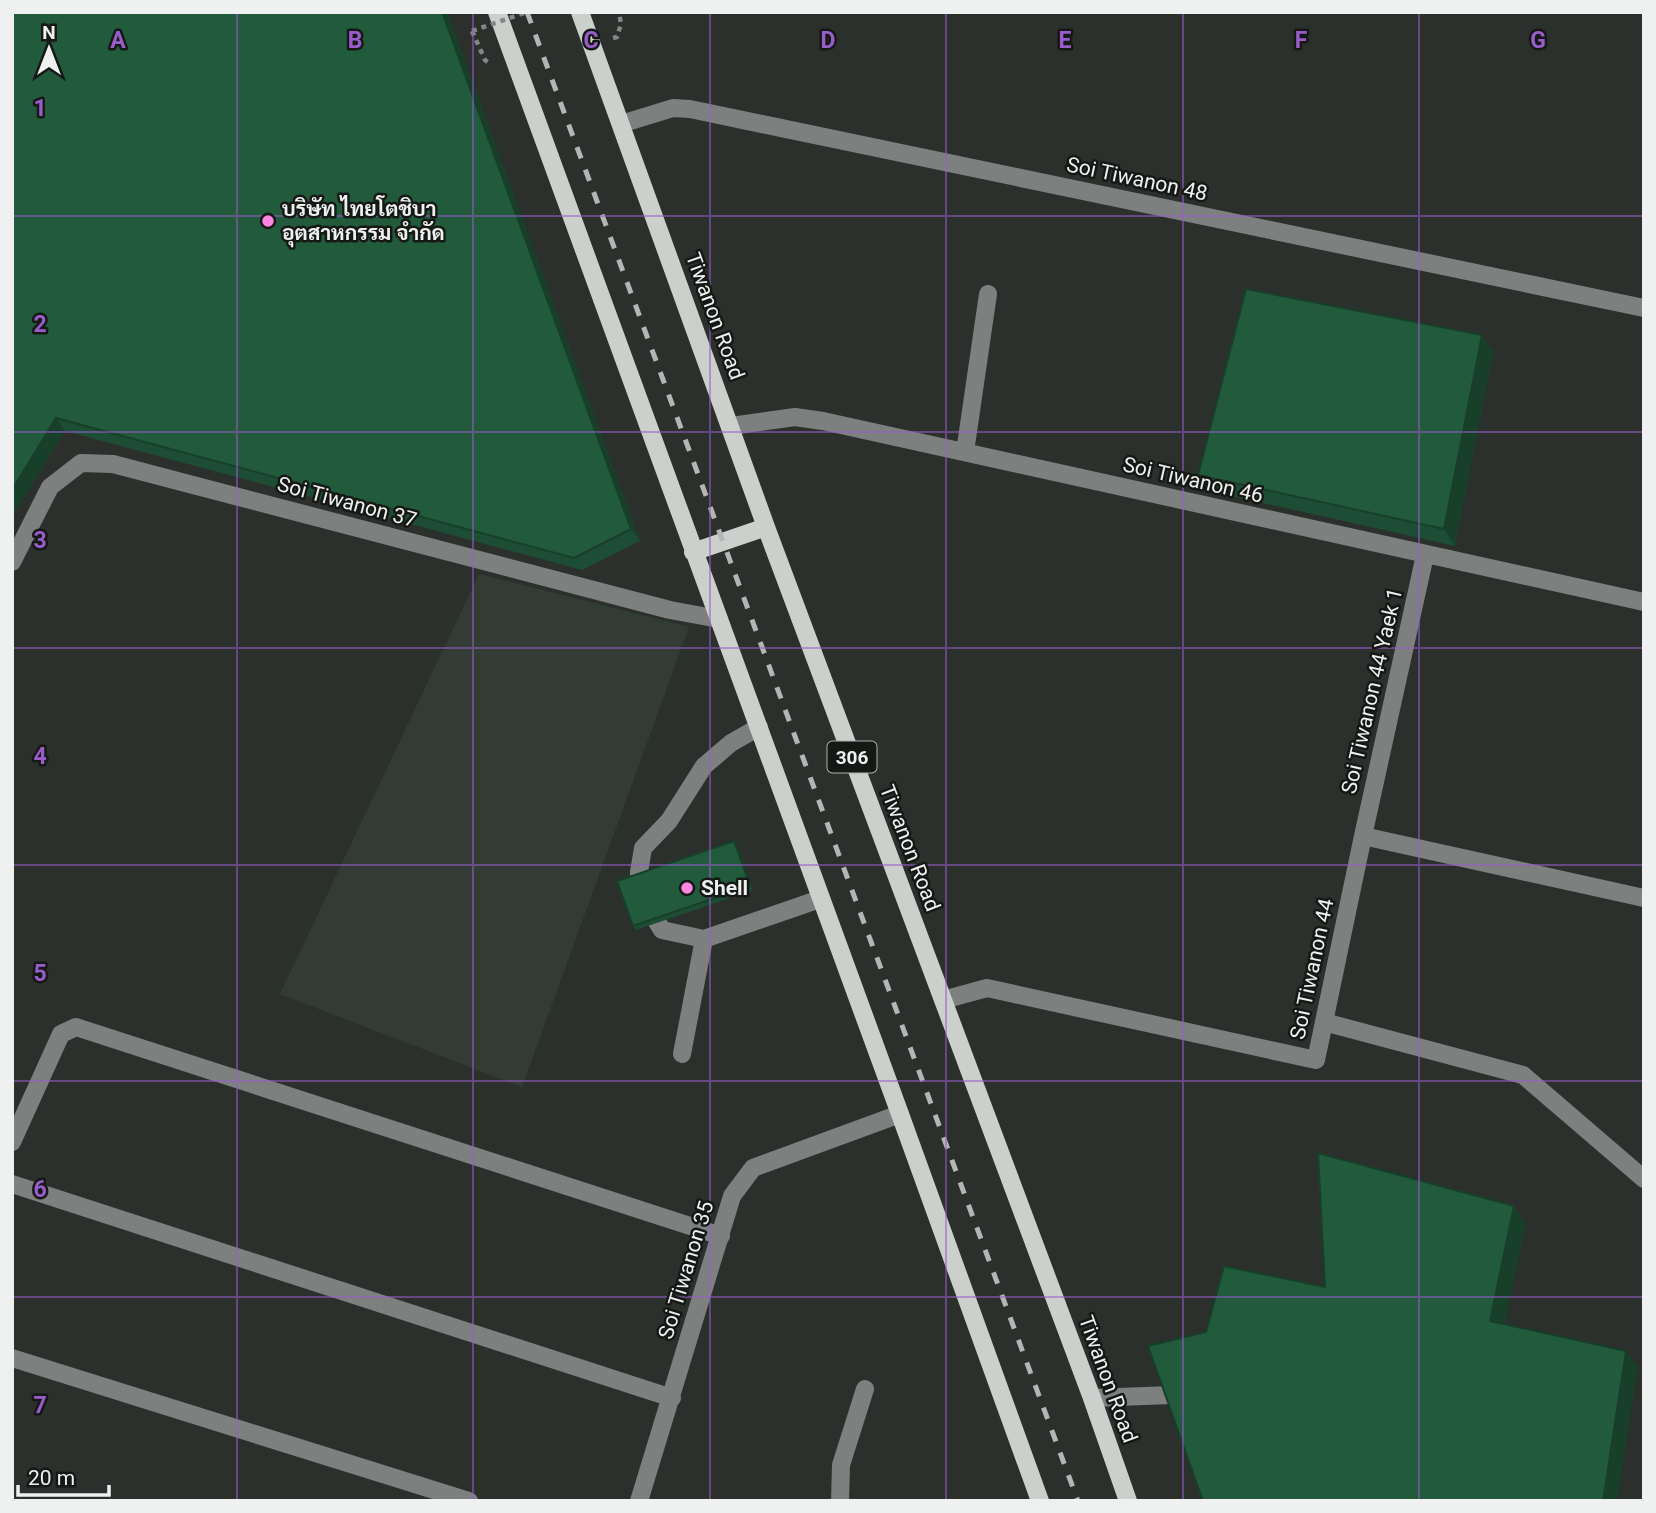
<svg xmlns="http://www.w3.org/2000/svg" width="1656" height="1513" font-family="Roboto,Sarabun,sans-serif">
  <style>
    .built { fill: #323c35 }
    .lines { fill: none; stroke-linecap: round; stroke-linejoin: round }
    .path { stroke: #848785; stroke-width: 4.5; stroke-dasharray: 5 5; stroke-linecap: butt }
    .minor { stroke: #7d807e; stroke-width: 18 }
    .major { stroke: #ccd0cd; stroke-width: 18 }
    .rail { stroke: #b3b6b4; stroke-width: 5; stroke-dasharray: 12 12; stroke-linecap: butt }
    .path-bridge { stroke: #848785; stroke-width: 4.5; stroke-dasharray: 5 5; stroke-linecap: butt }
    .wall { fill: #1d4d34 }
    .shaded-wall { fill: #183f2a }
    .building { fill: #225a3c; stroke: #183f2a; stroke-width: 2 }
    .grid { fill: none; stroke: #985dcb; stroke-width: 2; stroke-opacity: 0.55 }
    .poi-dot { fill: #fe85e0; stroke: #161816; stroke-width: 2.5 }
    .labels { text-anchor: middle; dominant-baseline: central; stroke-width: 5; stroke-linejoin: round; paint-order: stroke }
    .shield { fill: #161816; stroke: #adb0ae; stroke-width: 2 }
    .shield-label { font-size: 19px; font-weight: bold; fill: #eef1ef }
    .street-label { font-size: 21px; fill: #eef1ef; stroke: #161816 }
    .poi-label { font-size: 21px; font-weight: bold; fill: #eef1ef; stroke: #161816; text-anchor: start }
    .grid-label { font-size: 23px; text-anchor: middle; font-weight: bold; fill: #985dcb; stroke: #161816; stroke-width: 5; stroke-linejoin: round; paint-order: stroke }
  </style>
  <rect width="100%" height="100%" fill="#2c302d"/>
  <path class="built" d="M479,574L689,627L522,1087L280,994Z"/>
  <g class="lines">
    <path class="path" d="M472,31L485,60L490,64
      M613,38L617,37L621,24L619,12"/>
    <path class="minor" d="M621,124L673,108L690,109L1644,308
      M731,426L795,417L823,421L1644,602
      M965,452L988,294
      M12,562L50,487L81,463L113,464L670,610L719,619
      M759,727L731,743L704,766L669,821L643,848L639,872V892L662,930L704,939L820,899
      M1363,836L1425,555
      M943,1000L987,988L1316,1060L1363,836L1644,898
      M1324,1022L1523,1075L1644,1179
      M682,1054L704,939
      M12,1142L61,1034L76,1027L721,1236
      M12,1184L672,1398
      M12,1358L469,1501
      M1092,1398L1171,1395
      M639,1501L732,1196L753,1168L900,1114
      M840,1501L841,1465L865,1389"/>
    <path class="major" d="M497,12L900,1114L1040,1501
      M580,12L766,527L1092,1398L1128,1501
      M693,552L766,527"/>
    <path class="rail" d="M527,12L1078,1501"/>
    <path class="path-bridge" d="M472,31L527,12"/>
  </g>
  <path class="wall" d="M12,12H447L640,541L582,570L65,431L12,516Z
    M1482,335L1493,352L1455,546L1210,491L1198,475Z
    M737,845L753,890L636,930L633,926Z"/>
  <path class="shaded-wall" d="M442,12H447L640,541L631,529Z
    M1482,335L1493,352L1455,546L1444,529Z
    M56,418L65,431L12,516V490Z
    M734,841L737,845L753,890L750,886Z
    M1514,1206L1526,1223L1502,1337L1490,1321Z
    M1626,1351L1638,1367L1617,1501H1603Z"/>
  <path class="building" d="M12,12H442L631,529L574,558L56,418L12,490Z
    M1246,289L1482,335L1444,529L1198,475Z
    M734,841L750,886L633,926L617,881Z
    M1318,1153L1514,1206L1490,1321L1626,1351L1603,1501H1203L1148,1346L1206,1332L1224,1266L1325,1287Z"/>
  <path class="grid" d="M237,12V1501M473,12V1501M710,12V1501M946,12V1501M1183,12V1501M1419,12V1501M12,216H1644M12,432H1644M12,648H1644M12,865H1644M12,1081H1644M12,1297H1644"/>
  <g class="poi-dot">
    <circle cx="268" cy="221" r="7"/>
    <circle cx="687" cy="888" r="7"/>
  </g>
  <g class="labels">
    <rect class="shield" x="827.5" y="741.5" width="49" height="31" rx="5"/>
    <g class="shield-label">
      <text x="852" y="757">306</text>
    </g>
    <g class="street-label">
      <text transform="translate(1137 179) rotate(12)">Soi Tiwanon 48</text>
      <text transform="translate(715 316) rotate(70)">Tiwanon Road</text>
      <text transform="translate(1193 480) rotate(13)">Soi Tiwanon 46</text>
      <text transform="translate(347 502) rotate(15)">Soi Tiwanon 37</text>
      <text transform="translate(1372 691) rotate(-77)">Soi Tiwanon 44 Yaek 1</text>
      <text transform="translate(910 848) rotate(69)">Tiwanon Road</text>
      <text transform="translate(1312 969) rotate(-78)">Soi Tiwanon 44</text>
      <text transform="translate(686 1270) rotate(-73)">Soi Tiwanon 35</text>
      <text transform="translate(1108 1379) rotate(70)">Tiwanon Road</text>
    </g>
    <g class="poi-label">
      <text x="282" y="209">บริษัท ไทยโตชิบา<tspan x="282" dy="24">อุตสาหกรรม จำกัด</tspan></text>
      <text x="701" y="888">Shell</text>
    </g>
  </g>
  <g class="grid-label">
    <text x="118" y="48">A</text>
    <text x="355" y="48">B</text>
    <text x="591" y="48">C</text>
    <text x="828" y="48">D</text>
    <text x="1065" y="48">E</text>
    <text x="1301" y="48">F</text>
    <text x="1538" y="48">G</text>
    <text x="40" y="116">1</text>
    <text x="40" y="332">2</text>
    <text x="40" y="548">3</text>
    <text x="40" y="764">4</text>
    <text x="40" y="981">5</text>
    <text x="40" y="1197">6</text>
    <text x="40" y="1413">7</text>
  </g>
  <rect width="1656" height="1513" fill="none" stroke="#eef1ef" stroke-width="28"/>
  <g transform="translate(49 49)" stroke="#161816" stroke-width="5" paint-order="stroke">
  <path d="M0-5L12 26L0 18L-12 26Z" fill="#eef1ef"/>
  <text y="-10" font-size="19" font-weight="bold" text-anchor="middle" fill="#eef1ef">N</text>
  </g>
  <path d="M18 1485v10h91v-10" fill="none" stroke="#eef1ef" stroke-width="3.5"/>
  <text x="28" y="1485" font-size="21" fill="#eef1ef" stroke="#161816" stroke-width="5" paint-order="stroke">20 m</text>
</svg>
